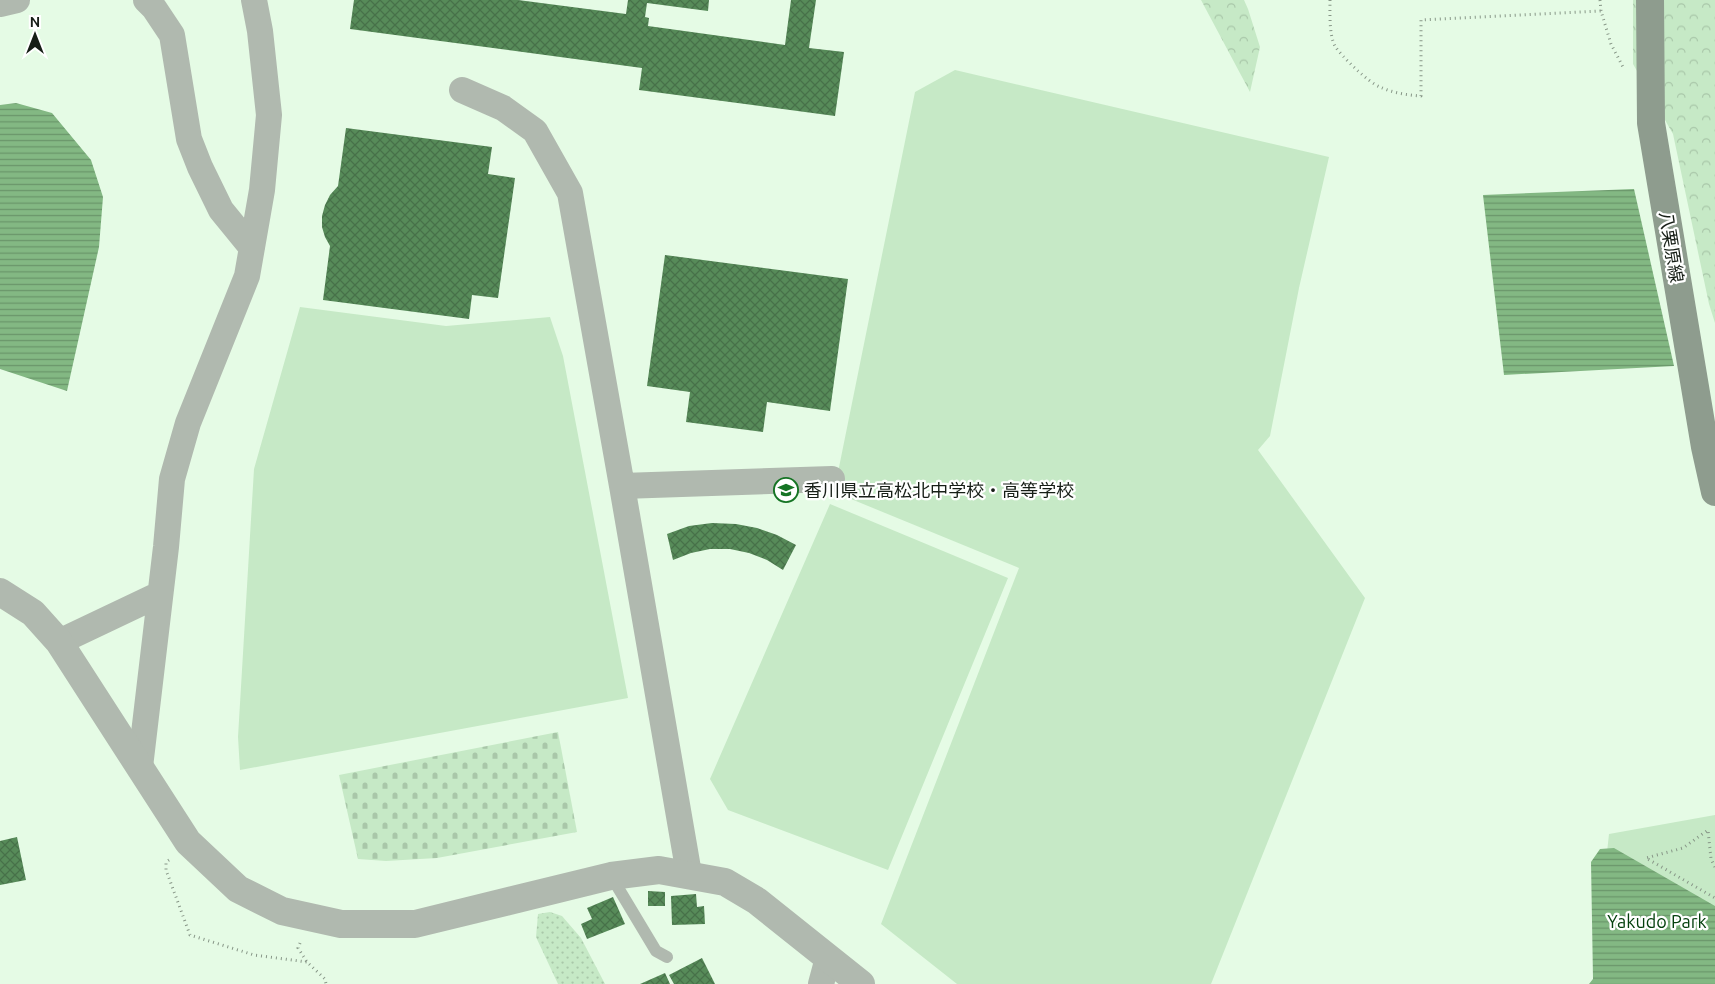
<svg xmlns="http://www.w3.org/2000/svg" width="1715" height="984" font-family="Ubuntu,'Noto Sans JP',sans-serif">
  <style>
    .grass { fill: url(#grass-dots) }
    .forest { fill: url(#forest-crowns) }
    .cemetery { fill: url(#cemetery-stones) }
    .park { fill: #c6e9c6 }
    .water { fill: url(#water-rules) }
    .building { fill: url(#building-cross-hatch) }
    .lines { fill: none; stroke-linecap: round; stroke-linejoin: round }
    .path { stroke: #879687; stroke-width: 3; stroke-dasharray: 1 4; stroke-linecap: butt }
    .service { stroke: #b0b9af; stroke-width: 12 }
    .minor { stroke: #b0b9af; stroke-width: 26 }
    .tertiary { stroke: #b0b9af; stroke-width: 28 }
    .secondary { stroke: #8e9c8e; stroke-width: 28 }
    .labels { text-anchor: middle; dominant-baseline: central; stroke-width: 4.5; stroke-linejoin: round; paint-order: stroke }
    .street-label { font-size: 18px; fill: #171e17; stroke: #fff }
    .poi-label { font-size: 18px; fill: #171e17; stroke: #fff; text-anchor: start }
    .park-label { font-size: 18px; fill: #04400d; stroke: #fff }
  </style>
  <defs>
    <pattern id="grass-dots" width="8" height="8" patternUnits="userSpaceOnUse" patternTransform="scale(1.25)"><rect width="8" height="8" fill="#c6e9c6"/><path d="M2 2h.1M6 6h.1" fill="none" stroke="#a9c7a9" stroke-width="1.8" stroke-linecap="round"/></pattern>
    <pattern id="forest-crowns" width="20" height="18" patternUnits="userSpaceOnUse" patternTransform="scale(1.25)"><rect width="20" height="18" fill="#c6e9c6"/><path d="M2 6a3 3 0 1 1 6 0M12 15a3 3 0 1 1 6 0" fill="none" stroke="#a9c7a9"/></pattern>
    <pattern id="cemetery-stones" width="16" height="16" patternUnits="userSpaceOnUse" patternTransform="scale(1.25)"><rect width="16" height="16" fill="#c6e9c6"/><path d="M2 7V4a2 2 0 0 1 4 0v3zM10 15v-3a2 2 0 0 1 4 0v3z" fill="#a9c7a9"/></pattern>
    <pattern id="water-rules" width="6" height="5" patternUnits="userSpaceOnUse" patternTransform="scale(1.25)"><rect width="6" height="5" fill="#83b883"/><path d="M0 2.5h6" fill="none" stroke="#6a956a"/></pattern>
    <pattern id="building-cross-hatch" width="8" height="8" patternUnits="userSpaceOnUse" patternTransform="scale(1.25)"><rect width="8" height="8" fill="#578b59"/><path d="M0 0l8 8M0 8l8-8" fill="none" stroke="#477149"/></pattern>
  </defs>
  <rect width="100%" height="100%" fill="#e5fbe5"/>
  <path class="grass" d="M550,912L562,916L581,938L605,984H558L536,937L538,914Z"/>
  <path class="forest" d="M1201,0H1244L1248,9L1260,47L1250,92Z
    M1633,0H1715V323L1709,304L1673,134L1633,64Z"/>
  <path class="cemetery" d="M558,732L577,832L437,858L386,861L358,859L339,775Z"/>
  <path class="park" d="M955,70L1329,157L1299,288L1270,436L1258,450L1365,598L1211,984H957L881,924L1019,568L834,492L915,92Z
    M300,307L446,326L550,317L563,356L628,698L240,770L238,737L254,469Z
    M830,504L1008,578L888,870L728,810L710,779Z
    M1715,815V984H1590L1593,979L1609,834Z"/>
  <path class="water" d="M16,103L52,113L91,160L103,197L99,247L67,391L0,369V105Z
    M1634,189L1674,366L1504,375L1483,195Z
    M1614,848L1715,906V984H1589L1593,979L1591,862L1600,849Z"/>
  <path class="building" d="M354,0H518L626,14L628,0H709L708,11L647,3L645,17L649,18L648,26L785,45L791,0H816L809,48L844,52L835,116L639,90L642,68L350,29Z
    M346,128L492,147L488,174L515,178L498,298L472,295L469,319L323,300L330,246L325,237L322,227V216L325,205L330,195L338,186Z
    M665,255L848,279L830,411L767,402L763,432L686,422L690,392L647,386Z
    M712,523L736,524L757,528L777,535L796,545L783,570L767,560L749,553L730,549H710L691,553L673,560L667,534L689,526Z
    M17,837L26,880L0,885V841Z
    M648,891L665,892V906H648Z
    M696,894L697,907L704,906L705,924L672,925L671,896Z
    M613,897L625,924L587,939L581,924L592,919L587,908Z
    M702,958L715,984H674L669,975Z
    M665,973L670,984H640Z"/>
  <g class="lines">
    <path class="path" d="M1330,0C1330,13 1329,35 1335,46C1341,56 1369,83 1380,87C1393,93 1407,95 1421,96V20L1601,11L1611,44L1623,67
      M1600,0L1601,11
      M169,860L166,862V870L190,935L254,955L307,962
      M1715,867L1711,859L1708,830L1683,848L1646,858L1715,898
      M300,943L298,948L307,962L325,979L326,984"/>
    <path class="service" d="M611,876L656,951L667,957"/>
    <path class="minor" d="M146,0L154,8L172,35L189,139L200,167L221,210L252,248
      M0,4L17,0
      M462,90L503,108L535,131L570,193L622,486L689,874
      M622,486L832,479
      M59,642L160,594
      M140,767L166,547L172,479L188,423L247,276L262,190L269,115L260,31L254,0
      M821,984L828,958"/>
    <path class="tertiary" d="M0,592L33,613L59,642L188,842L238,889L282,911L341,924H415L611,876L659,870L725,882L757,901L861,984"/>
    <path class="secondary" d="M1650,0L1651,123L1705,447L1715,492"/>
  </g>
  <defs>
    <symbol id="school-ring" viewBox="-11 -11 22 22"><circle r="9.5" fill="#fff" stroke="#157424" stroke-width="1.5"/><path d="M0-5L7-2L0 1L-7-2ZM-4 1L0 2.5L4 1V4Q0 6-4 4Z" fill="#157424"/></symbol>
  </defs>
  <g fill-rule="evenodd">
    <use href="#school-ring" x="772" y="476" width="28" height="28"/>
  </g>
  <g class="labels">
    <g class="street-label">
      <text transform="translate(1672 247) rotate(81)">八栗原線</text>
    </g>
    <g class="poi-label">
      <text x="804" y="490">香川県立高松北中学校・高等学校</text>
    </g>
    <g class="park-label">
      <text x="1657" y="921">Yakudo Park</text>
    </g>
  </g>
  <g transform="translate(35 35)" stroke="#ffffff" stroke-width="4" paint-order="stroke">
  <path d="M0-4L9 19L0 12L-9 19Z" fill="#171e17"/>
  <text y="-8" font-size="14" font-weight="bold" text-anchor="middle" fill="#171e17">N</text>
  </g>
</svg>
